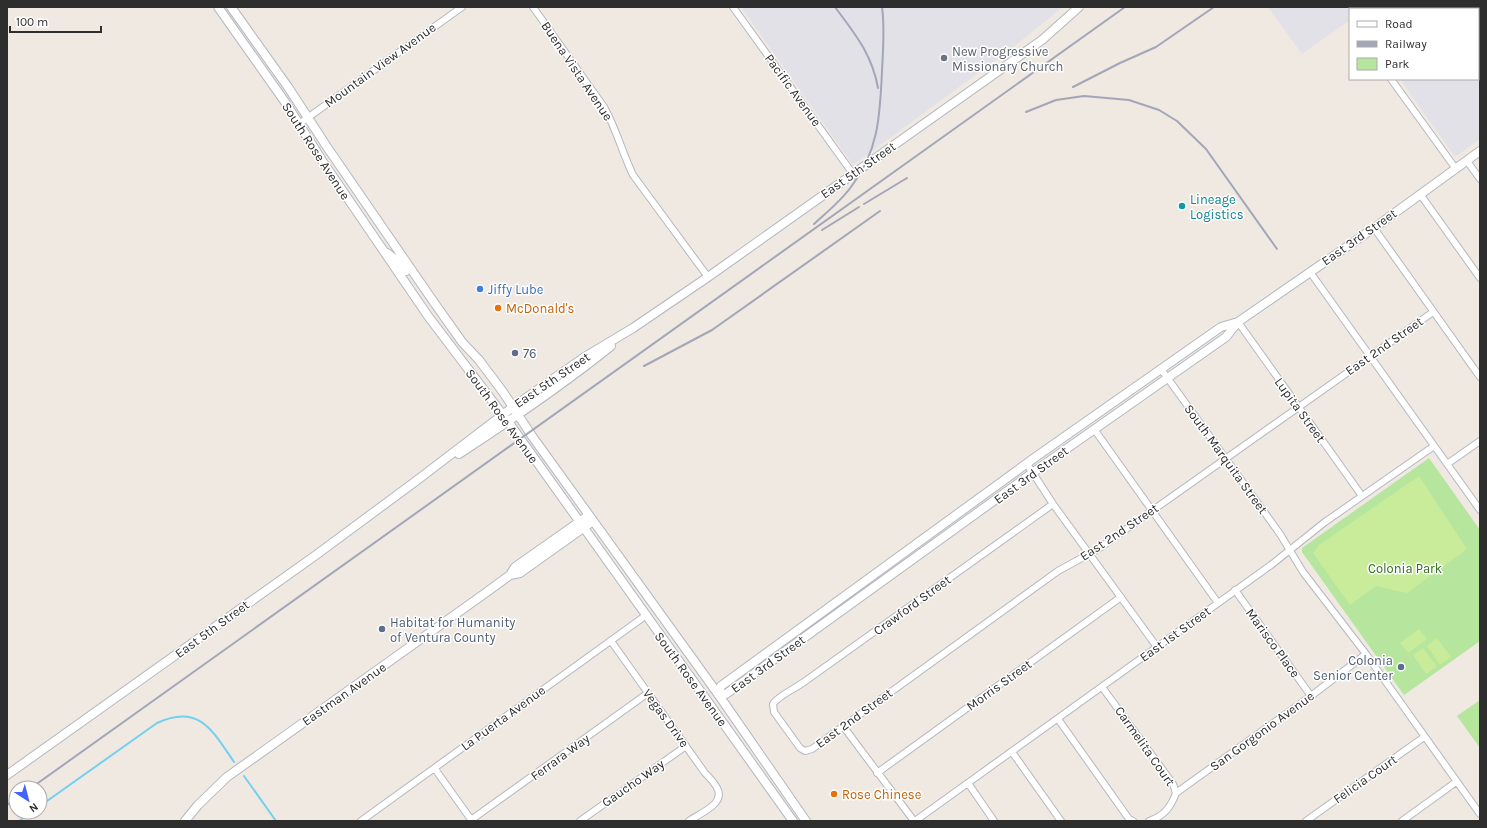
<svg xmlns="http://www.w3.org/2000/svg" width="1487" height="828" font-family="Karla,sans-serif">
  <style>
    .industrial { fill: #e3e1e8 }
    .green { fill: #b6e59e }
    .pitch { fill: #c9ec9a }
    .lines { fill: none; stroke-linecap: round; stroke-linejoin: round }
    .stream { stroke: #75cff0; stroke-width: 2 }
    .street-casing { stroke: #b4b7c1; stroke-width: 8 }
    .secondary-casing { stroke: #b4b7c1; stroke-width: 10 }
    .street { stroke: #fff; stroke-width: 6 }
    .secondary { stroke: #fff; stroke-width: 8 }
    .rail { stroke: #a3a6b8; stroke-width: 2 }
    .worship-dot { fill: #6b7280; stroke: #fff; stroke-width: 1.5 }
    .culture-dot { fill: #0f9aa8; stroke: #fff; stroke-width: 1.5 }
    .shop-dot { fill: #3f7fe0; stroke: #fff; stroke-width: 1.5 }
    .food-dot { fill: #e8710a; stroke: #fff; stroke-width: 1.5 }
    .service-dot { fill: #5c6f8a; stroke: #fff; stroke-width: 1.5 }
    .labels { text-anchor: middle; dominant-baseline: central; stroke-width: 3; stroke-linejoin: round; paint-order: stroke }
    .worship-label { font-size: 13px; fill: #5b616d; stroke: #fff; text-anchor: start }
    .street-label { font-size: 13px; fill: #2e2e2e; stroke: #fff }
    .culture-label { font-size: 13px; fill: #0d838f; stroke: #fff; text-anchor: start }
    .shop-label { font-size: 13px; fill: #366cbe; stroke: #fff; text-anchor: start }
    .food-label { font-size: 13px; fill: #c56008; stroke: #fff; text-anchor: start }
    .service-label { font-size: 13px; fill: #4e5e75; stroke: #fff; text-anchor: start }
    .park-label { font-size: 13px; fill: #2c6e1b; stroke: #fff }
  </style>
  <rect width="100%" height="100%" fill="#efe9e1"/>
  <path class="industrial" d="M741,7H1063L1007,52L853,165Z
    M1268,7H1480V139L1455,157L1400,79H1478V9H1350V20L1302,54Z"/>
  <path class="green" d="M1429,458L1480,530V641L1404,695L1302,552V548Z
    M1480,700V748L1457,716Z"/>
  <path class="pitch" d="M1419,476L1467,549L1407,593L1376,586L1350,605L1313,553L1319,545Z
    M1419,629L1427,639L1408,653L1400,643Z
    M1437,638L1451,657L1440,665L1427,646Z
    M1423,648L1437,666L1426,674L1413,655Z"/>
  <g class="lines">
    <path class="stream" d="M244,776L276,821
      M40,806L157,723C199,703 213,731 234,762
      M19,821L32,812"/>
    <defs>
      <path id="street" d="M533,7L604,107C616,128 622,152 633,175L708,277
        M733,7L853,174
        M1391,79L1456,169
        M299,124L462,7
        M1467,161L1480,179
        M1420,194L1480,278
        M1374,228L1480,377
        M1310,272L1480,510
        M1238,322L1362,496
        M1161,369L1280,534L1303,572L1366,654L1480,814
        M1094,429L1218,603
        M1027,464L1053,504L1157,647
        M1447,464L1480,441
        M1053,504L804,682C796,688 778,696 773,704L774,712L800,748L805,751L812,749L1058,571L1098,549L1433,312
        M1235,590L1311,696
        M611,641L705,773C709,777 714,782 717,788C726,804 700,813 689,821
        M1102,687L1173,784L1176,793C1171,807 1164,816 1149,821
        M1058,719L1129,819L1133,821
        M843,726L914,821
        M1012,752L1061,821
        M435,769L472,821
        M877,773L1121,597
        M968,783L994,821
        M1176,793L1311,696L1366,654
        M471,820L648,693
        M361,821L645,616
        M580,821L686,746
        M915,821L1271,565L1325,522L1434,446
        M1306,821L1424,737
        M1402,821L1456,782"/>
      <path id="secondary" d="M218,7L285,102L323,162L428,316L512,427L793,821
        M231,7L288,87L327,147L433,301L462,342L479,360L503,392L532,436L718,694L806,821
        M387,253L400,263L406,271
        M459,454C511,420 563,385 611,346
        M510,575L520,573L593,521
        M718,694H726L1042,466L1226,337L1238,322L1374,228L1480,151
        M718,694L721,686L1037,456L1221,327L1238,322
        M7,775L316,555L416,481L513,407L583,358L633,328L708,277L1042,40L1079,7
        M185,821L198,805L227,777L484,594L510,575L515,567L589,515"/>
    </defs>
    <use href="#street" class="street-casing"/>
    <use href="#secondary" class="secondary-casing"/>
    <use href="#street" class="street"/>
    <use href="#secondary" class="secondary"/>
    <path class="rail" d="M835,7C855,34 872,54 878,88
      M1073,87L1120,63L1156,47L1214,7
      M1026,112L1056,100L1084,96L1129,100L1159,110L1177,121L1206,149L1277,249
      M864,204L907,178
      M814,224C827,212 841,201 851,187C879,151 880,114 882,71C883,50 885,28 882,7
      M822,230L859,207
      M644,366L712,330L880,211
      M31,788L1125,7
      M7,805L16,798"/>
  </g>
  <circle class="worship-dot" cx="944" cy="58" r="4"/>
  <circle class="culture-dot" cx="1182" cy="206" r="4"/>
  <circle class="shop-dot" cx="480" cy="289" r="4"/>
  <g class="food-dot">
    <circle cx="498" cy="308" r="4"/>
    <circle cx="834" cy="794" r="4"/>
  </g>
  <g class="service-dot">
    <circle cx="515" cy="353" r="4"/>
    <circle cx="382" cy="629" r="4"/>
    <circle cx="1401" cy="667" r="4"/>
  </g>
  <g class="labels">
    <g class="worship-label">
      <text x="952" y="51">New Progressive<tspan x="952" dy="15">Missionary Church</tspan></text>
    </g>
    <g class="street-label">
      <text transform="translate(380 65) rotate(-36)">Mountain View Avenue</text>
      <text transform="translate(577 71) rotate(56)">Buena Vista Avenue</text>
      <text transform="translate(793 90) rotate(54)">Pacific Avenue</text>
      <text transform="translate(316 151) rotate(57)">South Rose Avenue</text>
      <text transform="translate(858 170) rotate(-35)">East 5th Street</text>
      <text transform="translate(1359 237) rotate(-35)">East 3rd Street</text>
      <text transform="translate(1384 346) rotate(-35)">East 2nd Street</text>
      <text transform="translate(552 380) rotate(-34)">East 5th Street</text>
      <text transform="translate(1300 410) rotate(54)">Lupita Street</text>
      <text transform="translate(502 416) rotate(54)">South Rose Avenue</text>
      <text transform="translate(1226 459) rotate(54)">South Marquita Street</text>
      <text transform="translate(1031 475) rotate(-36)">East 3rd Street</text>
      <text transform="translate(1119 532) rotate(-34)">East 2nd Street</text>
      <text transform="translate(912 605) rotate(-36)">Crawford Street</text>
      <text transform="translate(212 629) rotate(-36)">East 5th Street</text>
      <text transform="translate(1175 634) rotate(-36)">East 1st Street</text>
      <text transform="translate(1273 643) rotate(54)">Marisco Place</text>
      <text transform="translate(768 664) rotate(-36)">East 3rd Street</text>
      <text transform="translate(691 679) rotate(54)">South Rose Avenue</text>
      <text transform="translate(999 685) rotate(-36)">Morris Street</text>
      <text transform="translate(344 694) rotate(-35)">Eastman Avenue</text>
      <text transform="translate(503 718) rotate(-36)">La Puerta Avenue</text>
      <text transform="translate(666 718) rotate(54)">Vegas Drive</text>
      <text transform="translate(854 718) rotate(-36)">East 2nd Street</text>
      <text transform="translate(1262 731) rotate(-36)">San Gorgonio Avenue</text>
      <text transform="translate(1145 746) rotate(55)">Carmelita Court</text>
      <text transform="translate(560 757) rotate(-36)">Ferrara Way</text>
      <text transform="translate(1365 779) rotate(-35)">Felicia Court</text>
      <text transform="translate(633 783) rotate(-35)">Gaucho Way</text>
    </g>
    <g class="culture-label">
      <text x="1190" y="199">Lineage<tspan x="1190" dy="15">Logistics</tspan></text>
    </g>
    <g class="shop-label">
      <text x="488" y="289">Jiffy Lube</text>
    </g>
    <g class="food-label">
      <text x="506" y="308">McDonald's</text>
      <text x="842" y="794">Rose Chinese</text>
    </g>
    <g class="service-label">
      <text x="523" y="353">76</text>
      <text x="390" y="622">Habitat for Humanity<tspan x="390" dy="15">of Ventura County</tspan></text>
      <text x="1393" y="660" text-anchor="end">Colonia<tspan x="1393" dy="15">Senior Center</tspan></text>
    </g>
    <g class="park-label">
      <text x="1405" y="568">Colonia Park</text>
    </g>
  </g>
  <rect width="1487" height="828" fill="none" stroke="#2e2e2e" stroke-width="16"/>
  <rect x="1349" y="8" width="130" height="72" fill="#ffffff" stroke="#ababab"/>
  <rect x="1357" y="21" width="20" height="6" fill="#ffffff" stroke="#ababab"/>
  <text x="1385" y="28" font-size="12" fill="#2e2e2e">Road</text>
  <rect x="1357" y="41" width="20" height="6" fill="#a3a6b8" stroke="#ababab"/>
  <text x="1385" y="48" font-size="12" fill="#2e2e2e">Railway</text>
  <rect x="1357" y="58" width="20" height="12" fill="#b6e59e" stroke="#ababab"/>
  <text x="1385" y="68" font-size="12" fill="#2e2e2e">Park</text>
  <g transform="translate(28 800) rotate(144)"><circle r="19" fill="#ffffff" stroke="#ababab"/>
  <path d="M0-3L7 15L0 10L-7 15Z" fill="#4264fb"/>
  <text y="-6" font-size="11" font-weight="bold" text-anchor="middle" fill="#2e2e2e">N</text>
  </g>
  <path d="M10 26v6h91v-6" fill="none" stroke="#2e2e2e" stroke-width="2"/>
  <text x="16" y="26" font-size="12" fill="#2e2e2e" stroke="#ffffff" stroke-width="3" paint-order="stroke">100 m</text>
</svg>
